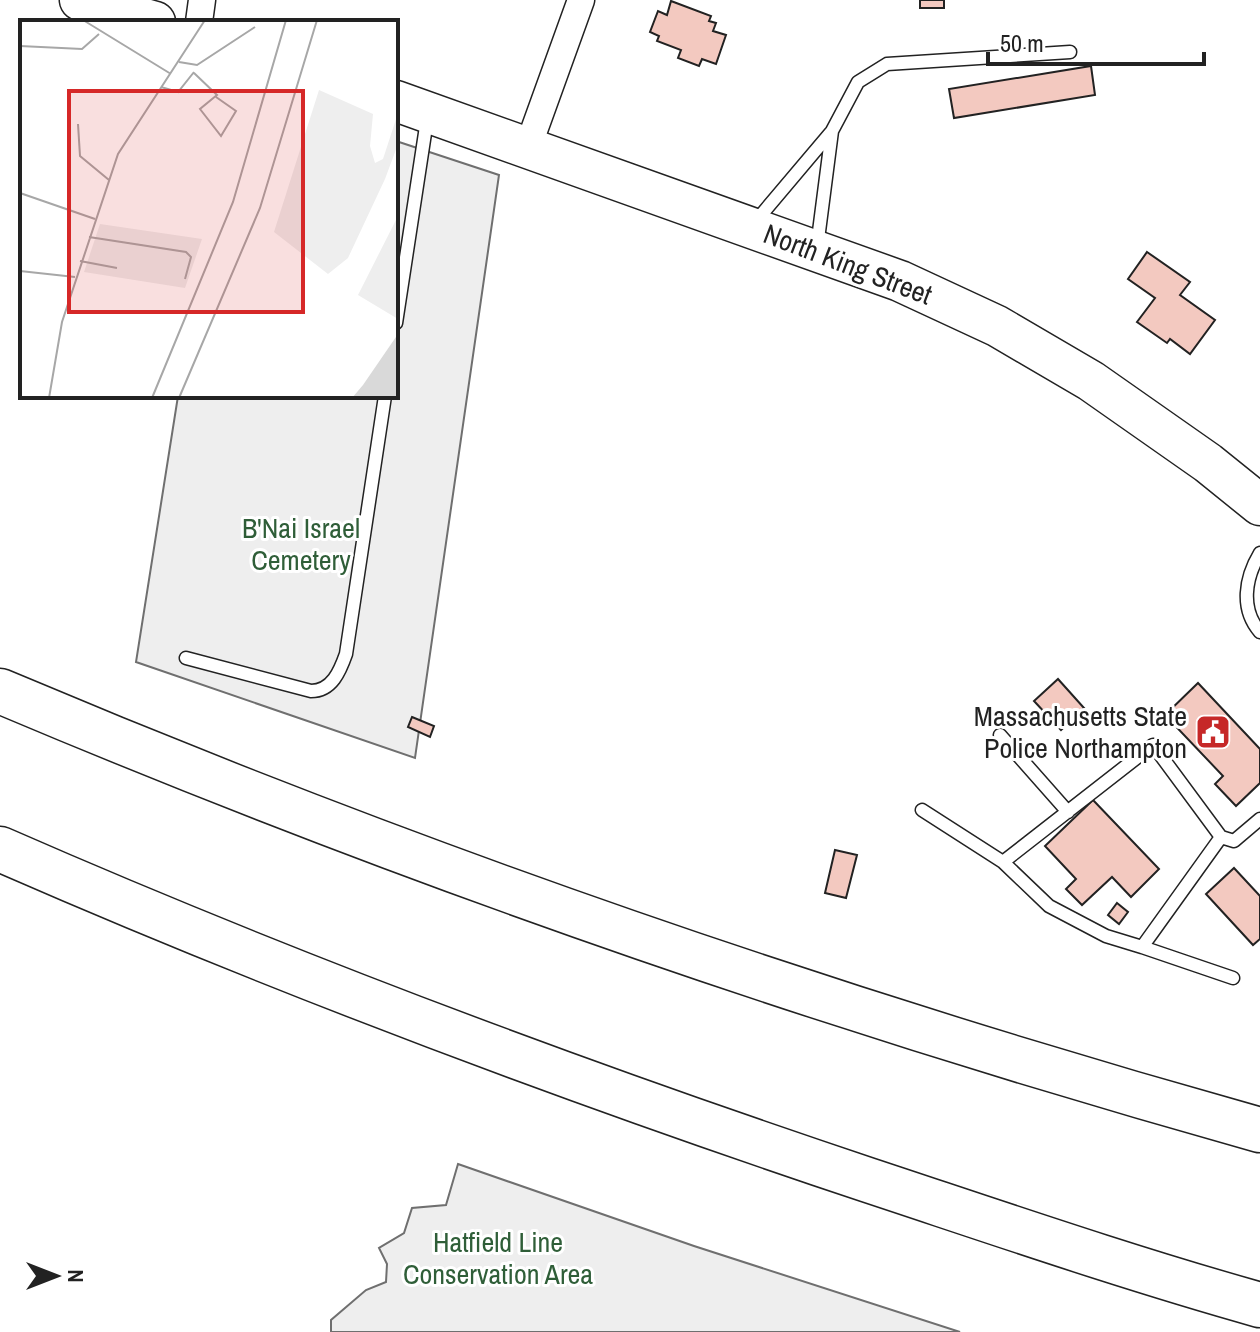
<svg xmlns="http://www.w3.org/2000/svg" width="1260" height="1332" font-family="'Archivo Narrow',sans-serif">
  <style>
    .green { fill: #eee; stroke: #6f6f6f; stroke-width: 2 }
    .building { fill: #f3c9c0; stroke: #222; stroke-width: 2 }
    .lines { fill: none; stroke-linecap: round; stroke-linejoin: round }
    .service-casing { stroke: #222; stroke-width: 15 }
    .minor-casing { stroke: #222; stroke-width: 29 }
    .primary-casing { stroke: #222; stroke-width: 43 }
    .motorway-casing { stroke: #222; stroke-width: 47 }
    .service { stroke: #fff; stroke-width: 12 }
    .minor { stroke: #fff; stroke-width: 26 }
    .primary { stroke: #fff; stroke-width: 40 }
    .motorway { stroke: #fff; stroke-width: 44 }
    .labels { text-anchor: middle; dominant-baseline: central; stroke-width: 6; stroke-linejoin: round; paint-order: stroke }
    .street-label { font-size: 28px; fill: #222; stroke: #fff }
    .park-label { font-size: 28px; fill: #2f5e38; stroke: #fff }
    .poi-label { font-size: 28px; fill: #222; stroke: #fff; text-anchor: end }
    .inset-road { fill: none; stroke: #a7a7a7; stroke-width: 2 }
    .view { fill: #d62828; fill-opacity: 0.15; stroke: #d62828; stroke-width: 4 }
    .inset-edge { fill: none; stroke: #222; stroke-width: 4 }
  </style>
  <rect width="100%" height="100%" fill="#fff"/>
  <path class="green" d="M396,141L499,175L415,758L136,662L178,396H396Z
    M458,1164L694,1246L960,1332H331V1320L366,1290L386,1282L387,1264L379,1248L404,1233L412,1208L446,1205Z"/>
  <path class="building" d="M920,0H944V8H920Z
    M671,1L711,16L709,21L716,23L713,31L726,35L716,64L702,59L699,66L678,58L681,50L657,41L659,36L650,32L658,11L667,15Z
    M1091,66L1095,95L954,118L949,89Z
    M1147,252L1190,282L1180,295L1215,320L1190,354L1170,339L1167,343L1137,322L1155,298L1128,279Z
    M1058,679L1084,708L1061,730L1034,701Z
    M1198,683L1260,749V783L1236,806L1215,784L1223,776L1165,715Z
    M412,717L434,726L430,737L408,727Z
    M1093,800L1159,869L1131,897L1112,877L1082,905L1066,889L1076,879L1045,846Z
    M835,850L857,855L846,898L825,893Z
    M1234,868L1260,896V939L1253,945L1206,894Z
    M1117,903L1128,912L1119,924L1108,915Z"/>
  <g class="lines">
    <defs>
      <path id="service" d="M756,221L832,131L858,82L887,64L1070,52
        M817,247L832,131
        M396,323L427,120
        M1260,553C1245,578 1240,609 1260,632
        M186,658L311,691C332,691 340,671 346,654L385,396
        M1000,735L1068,812
        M922,810L1003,862
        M1221,837L1142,947L1106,936L1049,906L1003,862L1153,745L1221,837L1234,841L1260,819
        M1142,947L1233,978"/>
      <path id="minor" d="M199,22L202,0
        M528,147L581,0"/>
      <path id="primary" d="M80,0L155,22
        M396,101L900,281L997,326L1091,381L1208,463L1260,505"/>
      <path id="motorway" d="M0,691C411,865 831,1010 1260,1130
        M0,849C283,973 575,1082 868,1180C998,1223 1128,1268 1260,1305"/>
    </defs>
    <use href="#service" class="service-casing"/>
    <use href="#minor" class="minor-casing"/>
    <use href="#primary" class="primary-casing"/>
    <use href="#motorway" class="motorway-casing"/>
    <use href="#service" class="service"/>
    <use href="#minor" class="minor"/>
    <use href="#primary" class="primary"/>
    <use href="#motorway" class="motorway"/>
  </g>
  <defs>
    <symbol id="civic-square" viewBox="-11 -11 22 22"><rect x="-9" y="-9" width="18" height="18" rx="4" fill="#c62828" stroke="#fff"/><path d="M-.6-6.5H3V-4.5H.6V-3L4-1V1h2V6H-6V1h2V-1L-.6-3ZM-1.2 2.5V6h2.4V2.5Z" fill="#fff"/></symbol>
  </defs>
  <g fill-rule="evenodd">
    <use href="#civic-square" x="1193" y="712" width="40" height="40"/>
  </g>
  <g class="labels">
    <g class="street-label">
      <text transform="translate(848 264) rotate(21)">North King Street</text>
    </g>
    <g class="park-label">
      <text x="301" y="528">B'Nai Israel<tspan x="301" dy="32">Cemetery</tspan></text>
      <text x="498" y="1242">Hatfield Line<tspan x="498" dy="32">Conservation Area</tspan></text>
    </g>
    <g class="poi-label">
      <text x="1187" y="716">Massachusetts State<tspan x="1187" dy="32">Police Northampton</tspan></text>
    </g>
  </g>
  <g transform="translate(20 20)">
    <rect width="378" height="378" fill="#fff"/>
    <path d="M299,70L353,94L350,126L355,143L363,139L378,93V124L365,159L328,238L308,254L254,212ZM378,196V299L338,275ZM80,204L182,219L165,268L64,252Z" fill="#eee"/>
    <path d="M378,314V378H332L343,365Z" fill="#d9d9d9"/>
    <path class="inset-road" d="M63,0L151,54M0,26L62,29L79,14M159,42L177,45L235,7M174,53L197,75L180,89L201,116L216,91L196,77M141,67L158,72L174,52M58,104L60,136L89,160M0,173L75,199M69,217L166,232L171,237L165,259M60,241L97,248M0,251L55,257M29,378L42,302L98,134L185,0M132,378L213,182L266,0M159,378L240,188L297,0"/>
    <path class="view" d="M49,71H283V292H49Z"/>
    <rect width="378" height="378" class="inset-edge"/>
  </g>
  <g transform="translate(56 1276) rotate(90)" stroke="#ffffff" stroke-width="6" paint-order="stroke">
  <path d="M0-6L14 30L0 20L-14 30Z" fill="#222222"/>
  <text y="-12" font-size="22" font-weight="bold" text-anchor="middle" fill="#222222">N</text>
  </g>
  <path d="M988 52v12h216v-12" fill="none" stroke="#222222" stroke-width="4"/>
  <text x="1000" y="52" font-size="24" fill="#222222" stroke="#ffffff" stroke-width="6" paint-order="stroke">50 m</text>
</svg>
